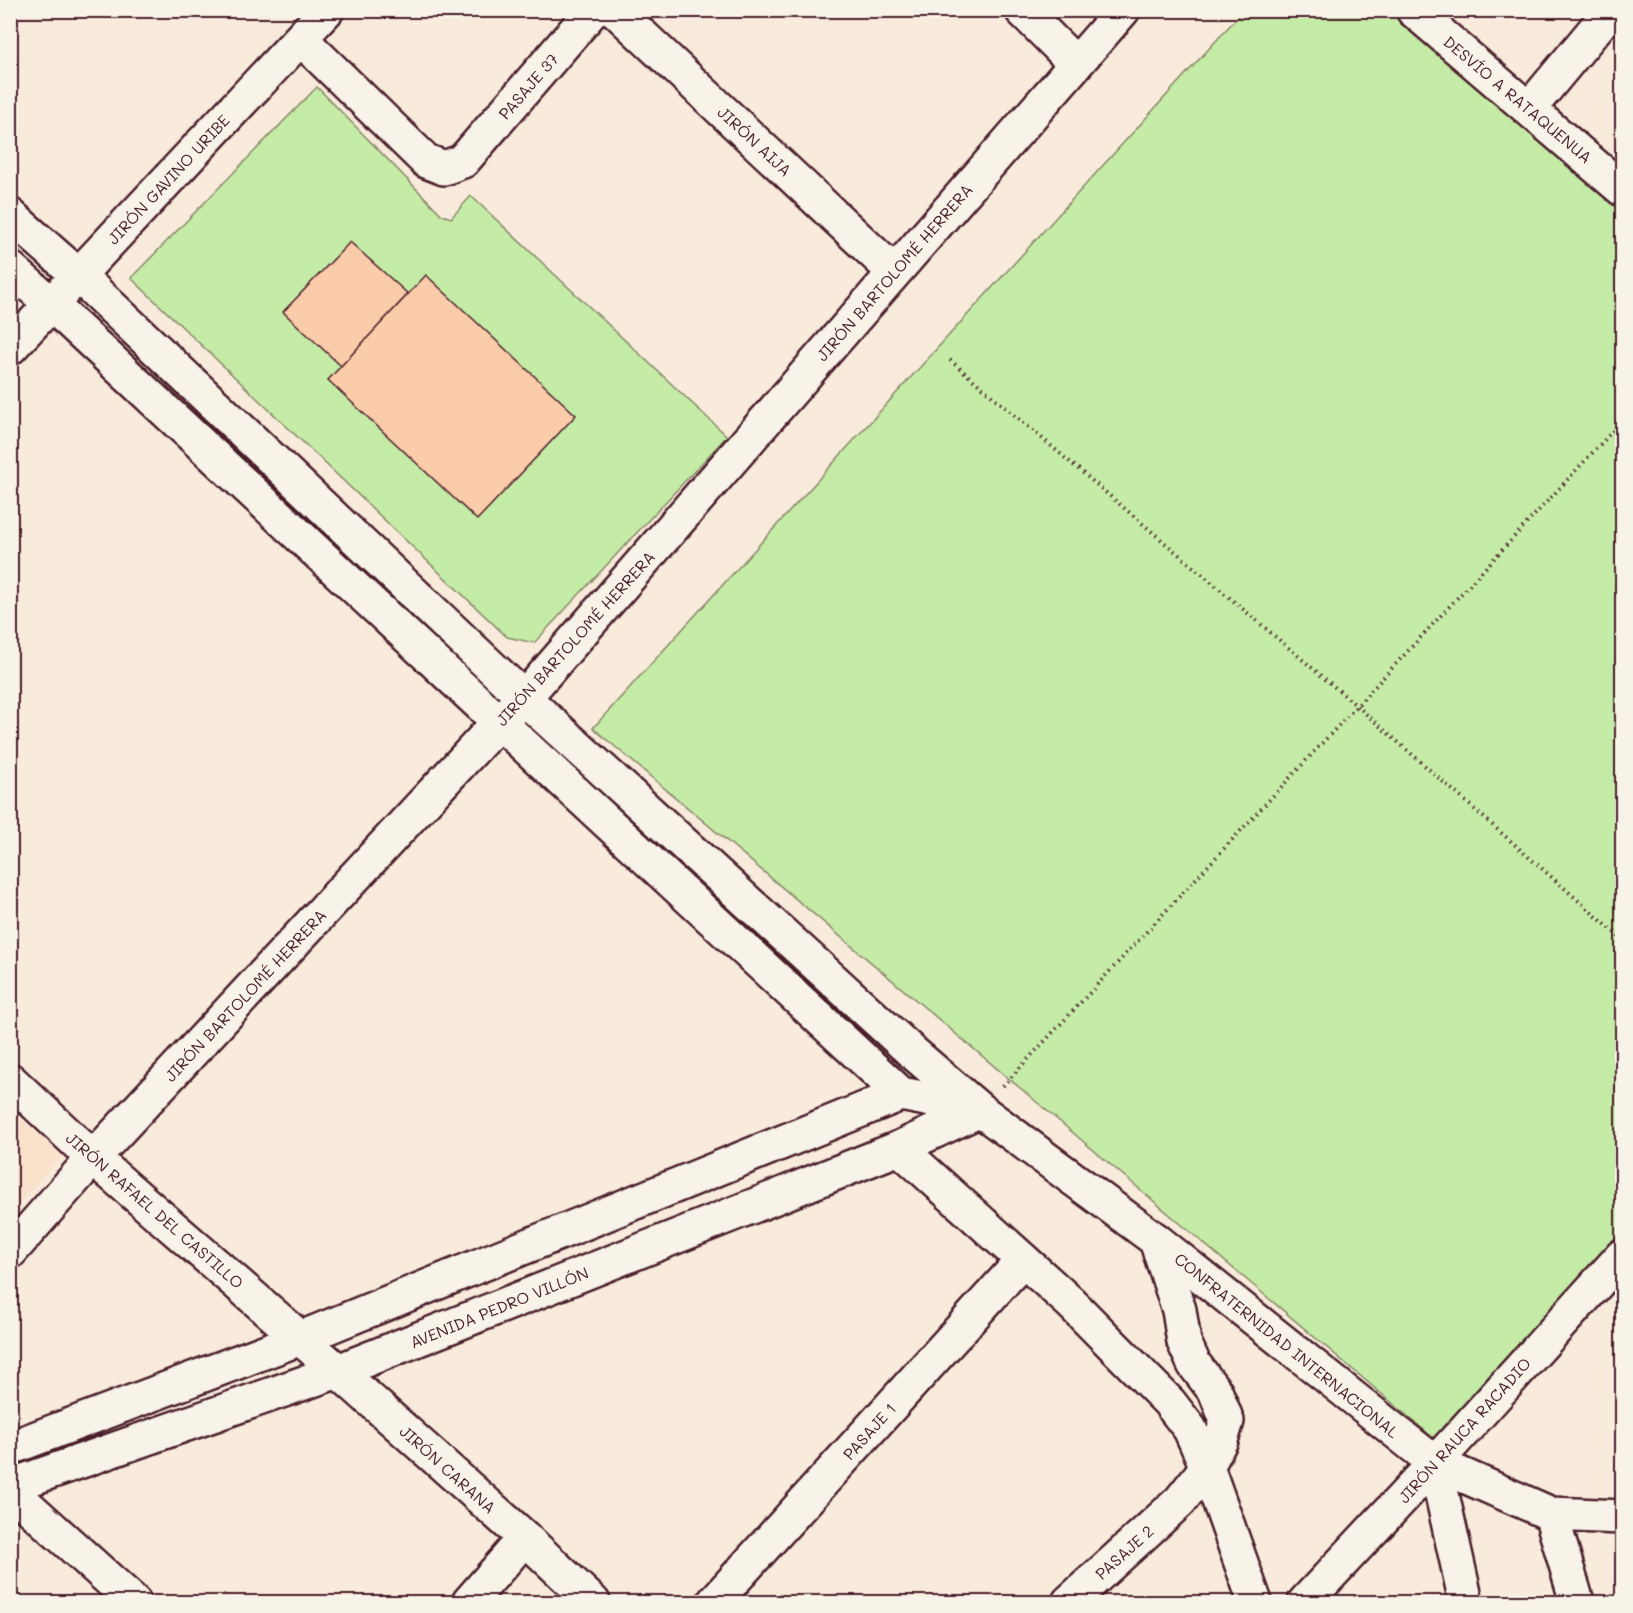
<svg xmlns="http://www.w3.org/2000/svg" width="1633" height="1613" font-family="Mali,sans-serif">
  <style>
    .built { fill: #f9e2cc }
    .green { fill: #c5eca7; stroke: #888669; stroke-width: 1.5 }
    .building { fill: #fbcca9; stroke: #4a1f2b; stroke-width: 1.5 }
    .lines { fill: none; stroke-linecap: round; stroke-linejoin: round }
    .minor-casing { stroke: #4a1f2b; stroke-width: 38 }
    .major-casing { stroke: #4a1f2b; stroke-width: 38 }
    .path { stroke: #4a1f2b; stroke-width: 4; stroke-dasharray: 1.5 4.5; stroke-linecap: butt }
    .minor { stroke: #f7f3e8; stroke-width: 33 }
    .major { stroke: #f7f3e8; stroke-width: 33 }
    .labels { text-anchor: middle; dominant-baseline: central; stroke-width: 6; stroke-linejoin: round; paint-order: stroke }
    .street-label { font-size: 16px; fill: #4a1f2b; stroke: #f7f3e8 }
  </style>
  <rect width="100%" height="100%" fill="#f8ebdb"/>
  <filter id="ink" filterUnits="userSpaceOnUse"><feTurbulence type="fractalNoise" baseFrequency=".0167" numOctaves="2"/><feDisplacementMap in="SourceGraphic" scale="12" xChannelSelector="R" yChannelSelector="G"/><feConvolveMatrix kernelMatrix="1 2 1 2 8 2 1 2 1" color-interpolation-filters="sRGB"/></filter>
  <g filter="url(#ink)">
    <path class="built" d="M11,1109L62,1156L11,1212Z"/>
    <path class="green" d="M1243,11H1396L1622,205V1235L1436,1440L1026,1093L593,728Z
      M317,87L442,215L451,218L471,196L727,436L534,643L507,637L131,278Z"/>
    <path class="building" d="M350,242L408,294L341,366L283,312Z
      M426,275L576,415L477,520L328,380Z"/>
    <g class="lines">
      <defs>
        <path id="minor" d="M615,10L894,272
          M1022,10L1076,64
          M1413,10L1622,189
          M301,39L426,161L444,168L463,161L593,10
          M1529,109L1611,10
          M10,348L327,10
          M10,1080L93,1158L338,1371L525,1538L593,1602
          M1156,1240L1435,1463L1551,1514L1622,1517
          M10,1252L93,1158L499,722L524,698L1123,10
          M1435,1463L1466,1602
          M10,1490L134,1602
          M1551,1514L1577,1602
          M469,1602L525,1538
          M714,1602L1023,1260
          M1069,1602L1180,1501L1207,1467
          M1305,1602L1435,1463L1622,1256"/>
        <path id="major" d="M10,215L78,275L524,698L911,1051L980,1110L1156,1240L1179,1310L1184,1342L1194,1364L1216,1393L1227,1421L1221,1440L1207,1467
          M10,268L51,304L499,722L901,1094L977,1109
          M899,1148L1071,1303L1169,1402L1190,1429L1207,1467L1255,1602
          M10,1448L301,1338L901,1094
          M10,1486L338,1371L899,1148L980,1110"/>
      </defs>
      <use href="#minor" class="minor-casing"/>
      <use href="#major" class="major-casing"/>
      <path class="path" d="M950,360L1357,706L1622,939
        M1003,1086L1622,421"/>
      <use href="#minor" class="minor"/>
      <use href="#major" class="major"/>
    </g>
  </g>
  <g class="labels">
    <g class="street-label">
      <text transform="translate(528 86) rotate(-49)">PASAJE 37</text>
      <text transform="translate(1518 99) rotate(40)">DESVÍO A RATAQUENUA</text>
      <text transform="translate(755 141) rotate(43)">JIRÓN AIJA</text>
      <text transform="translate(168 179) rotate(-47)">JIRÓN GAVINO URIBE</text>
      <text transform="translate(894 272) rotate(-49)">JIRÓN BARTOLOMÉ HERRERA</text>
      <text transform="translate(575 638) rotate(-48)">JIRÓN BARTOLOMÉ HERRERA</text>
      <text transform="translate(245 995) rotate(-47)">JIRÓN BARTOLOMÉ HERRERA</text>
      <text transform="translate(155 1210) rotate(41)">JIRÓN RAFAEL DEL CASTILLO</text>
      <text transform="translate(499 1307) rotate(-22)">AVENIDA PEDRO VILLÓN</text>
      <text transform="translate(1287 1345) rotate(39)">CONFRATERNIDAD INTERNACIONAL</text>
      <text transform="translate(1464 1430) rotate(-48)">JIRÓN RAUCA RACADIO</text>
      <text transform="translate(869 1431) rotate(-48)">PASAJE 1</text>
      <text transform="translate(448 1469) rotate(42)">JIRÓN CARANA</text>
      <text transform="translate(1124 1552) rotate(-42)">PASAJE 2</text>
    </g>
  </g>
  <rect width="1633" height="1613" fill="none" stroke="#f7f3e8" stroke-width="36"/>
  <rect x="18" y="18" width="1597" height="1577" fill="none" stroke="#4a1f2b" stroke-width="2" filter="url(#ink)"/>
</svg>
